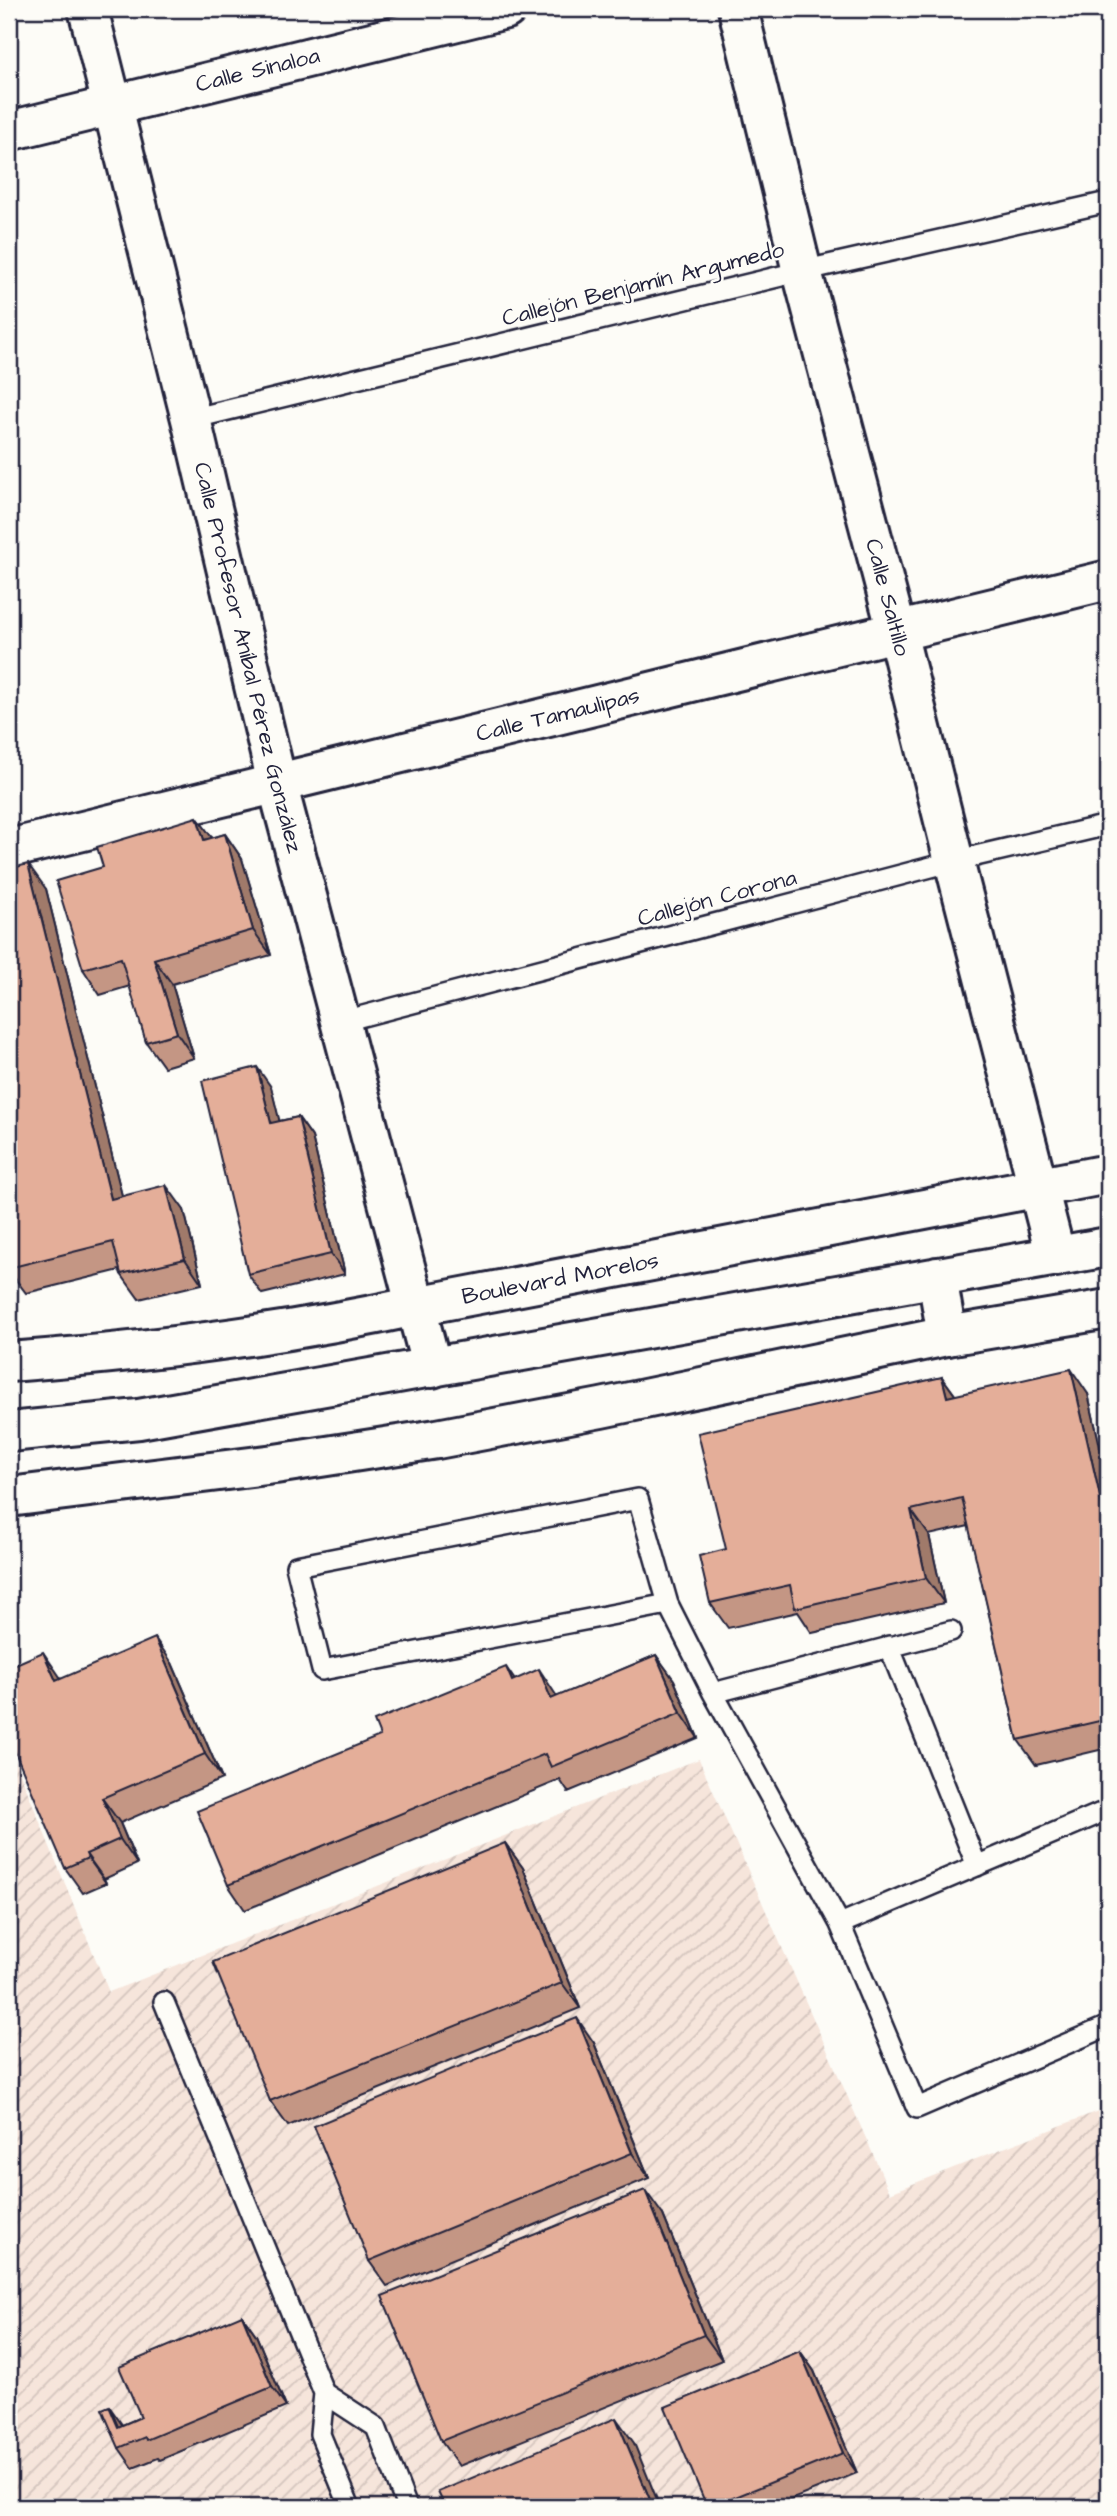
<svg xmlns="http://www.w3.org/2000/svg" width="1117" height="2516" font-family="'Architects Daughter',sans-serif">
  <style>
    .industrial { fill: url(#industrial-furrows) }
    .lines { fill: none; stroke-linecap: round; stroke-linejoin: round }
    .lane-casing { stroke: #22223b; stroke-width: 24 }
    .street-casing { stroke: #22223b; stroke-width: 44 }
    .secondary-casing { stroke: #22223b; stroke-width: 44 }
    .primary-casing { stroke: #22223b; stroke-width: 44 }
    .lane { stroke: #fdfcf7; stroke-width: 19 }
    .street { stroke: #fdfcf7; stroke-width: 38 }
    .secondary { stroke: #fdfcf7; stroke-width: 38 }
    .primary { stroke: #fdfcf7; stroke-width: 38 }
    .wall { fill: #c49684; stroke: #22223b; stroke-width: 2 }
    .shaded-wall { fill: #a07a6b; stroke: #22223b; stroke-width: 2 }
    .building { fill: #e4ae99; stroke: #22223b; stroke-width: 2 }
    .labels { text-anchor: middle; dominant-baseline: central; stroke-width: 5; stroke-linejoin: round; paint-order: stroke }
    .street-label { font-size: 23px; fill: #22223b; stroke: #fdfcf7 }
  </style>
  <defs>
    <pattern id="industrial-furrows" width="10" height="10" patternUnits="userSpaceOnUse" patternTransform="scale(1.75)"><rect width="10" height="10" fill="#f6e5db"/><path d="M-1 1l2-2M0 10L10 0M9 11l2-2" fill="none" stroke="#d3c4bd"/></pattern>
  </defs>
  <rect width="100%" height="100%" fill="#fdfcf7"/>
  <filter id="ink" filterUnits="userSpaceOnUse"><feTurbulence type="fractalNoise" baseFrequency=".0143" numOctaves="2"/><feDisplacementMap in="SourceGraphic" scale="14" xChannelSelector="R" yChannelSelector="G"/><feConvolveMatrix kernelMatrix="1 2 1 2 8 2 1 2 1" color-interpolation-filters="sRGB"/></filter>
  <g filter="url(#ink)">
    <path class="industrial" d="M9,1746L109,1992L699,1759L890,2193L1108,2107V2507H9Z"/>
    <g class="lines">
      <defs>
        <path id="lane" d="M191,419L802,271L1108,202
          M340,1022L954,861L1108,825
          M668,1604L638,1499L296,1566L322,1670L668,1604L713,1693L840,1924L917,2108L1108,2026
          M889,1646L977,1866
          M713,1693L951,1631
          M840,1924L1108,1810
          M164,2002L324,2393L320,2434L350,2507
          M324,2393L376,2427L407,2507"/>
        <g id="street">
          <path id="s1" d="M88,9L191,419L277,783L432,1368"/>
          <path id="s2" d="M738,9L802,271L897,632L954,861L1056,1257"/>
          <path id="s3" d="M9,131L506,9"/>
          <path id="s4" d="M9,849L1108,580"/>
        </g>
        <g id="secondary">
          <path id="s5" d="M9,1362C146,1352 282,1335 416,1306L1108,1174"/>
          <path d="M9,1497L275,1464L437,1439L601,1408L947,1336L1108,1309"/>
        </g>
        <path id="primary" d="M937,1277L947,1336
          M9,1432L139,1419L1108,1247"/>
      </defs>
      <use href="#lane" class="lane-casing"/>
      <use href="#street" class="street-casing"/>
      <use href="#secondary" class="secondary-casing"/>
      <use href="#primary" class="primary-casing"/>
      <use href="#lane" class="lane"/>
      <use href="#street" class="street"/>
      <use href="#secondary" class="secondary"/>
      <use href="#primary" class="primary"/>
    </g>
    <path class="wall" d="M197,817L212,838L225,834L242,859L271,955L172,984L194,1058L164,1067L146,1042L130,986L100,995L83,969L103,867Z
      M9,869L46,889L122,1196L184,1210L202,1284L139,1299L121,1274L120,1270L26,1293L13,1276L9,1277Z
      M271,1087L279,1121L298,1117L312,1137L345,1274L262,1294L248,1274Z
      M942,1377L956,1396L1088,1394L1108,1481V1748L1036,1765L1018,1740L969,1526L929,1535L944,1603L812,1633L798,1612L728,1628L710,1603L726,1549Z
      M656,1655L674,1680L698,1738L568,1792L560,1780L245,1910L228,1885L515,1680L556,1695L557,1697Z
      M172,1663L222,1779L120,1823L137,1864L104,1879L106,1883L83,1893L65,1868L61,1679Z
      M505,1843L523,1868L580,2008L288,2126L270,2101Z
      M594,2043L649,2178L387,2286L369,2261Z
      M663,2215L722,2360L459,2466L441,2441Z
      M242,2315L256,2335L286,2407L160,2460L158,2458L133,2468L119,2448L122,2425L141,2417Z
      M800,2351L814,2371L857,2473L773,2507H707Z"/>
    <path class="shaded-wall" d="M197,817L215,842L204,840Z
      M225,834L242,859L271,955L253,930Z
      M28,864L46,889L129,1224L111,1199Z
      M154,959L172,984L194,1058L177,1033Z
      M257,1067L271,1087L285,1143L271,1123Z
      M298,1117L312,1137L345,1274L331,1254Z
      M166,1185L184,1210L202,1284L185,1259Z
      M1071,1369L1088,1394L1108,1481V1532Z
      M942,1377L960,1402L947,1397Z
      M911,1510L929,1535L944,1603L926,1578Z
      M155,1638L172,1663L222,1779L205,1754Z
      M43,1652L60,1677L73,1706L56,1681Z
      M656,1655L674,1680L698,1738L681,1713Z
      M506,1667L523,1692L512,1681Z
      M539,1669L556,1695L569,1724L551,1699Z
      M102,1798L120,1823L137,1864L120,1839Z
      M505,1843L523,1868L580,2008L562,1983Z
      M86,1854L104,1879L106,1883L88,1858Z
      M577,2018L594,2043L649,2178L632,2153Z
      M645,2190L663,2215L722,2360L704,2335Z
      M242,2315L256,2335L286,2407L272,2387Z
      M800,2351L814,2371L857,2473L843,2453Z
      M109,2406L123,2426L118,2427Z
      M616,2418L634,2443L660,2507H653Z"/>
    <path class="building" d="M197,817L204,840L225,834L253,930L154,959L177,1033L146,1042L121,958L83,969L56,881L103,867L97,847Z
      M28,864L111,1199L166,1185L185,1259L121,1274L113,1242L9,1268V869Z
      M257,1067L271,1123L298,1117L331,1254L248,1274L202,1081Z
      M1071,1369L1108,1532V1719L1018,1740L962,1498L911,1510L926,1578L795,1608L790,1585L710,1603L699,1556L726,1549L698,1433L942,1377L947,1397Z
      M155,1638L205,1754L102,1798L120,1839L86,1854L88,1858L65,1868L9,1738V1667L43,1652L56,1681Z
      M656,1655L681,1713L551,1767L545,1754L228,1885L197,1811L380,1736L374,1721L506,1667L512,1681L539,1669L551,1699Z
      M505,1843L562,1983L270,2101L213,1962Z
      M577,2018L632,2153L369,2261L314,2126Z
      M645,2190L704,2335L441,2441L382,2296Z
      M242,2315L272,2387L146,2440L145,2437L119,2448L102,2409L109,2406L118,2427L141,2417L119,2367Z
      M800,2351L843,2453L711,2507H707L665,2407Z
      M616,2418L653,2507H445L438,2492Z"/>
  </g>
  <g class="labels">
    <g class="street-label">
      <text stroke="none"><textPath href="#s3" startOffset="256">Calle Sinaloa</textPath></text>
      <text transform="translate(643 284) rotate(-14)">Callejón Benjamín Argumedo</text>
      <text stroke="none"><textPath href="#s2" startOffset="607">Calle Saltillo</textPath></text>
      <text stroke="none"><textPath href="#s1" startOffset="668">Calle Profesor Aníbal Pérez González</textPath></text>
      <text stroke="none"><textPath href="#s4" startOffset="565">Calle Tamaulipas</textPath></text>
      <text transform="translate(717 898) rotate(-15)">Callejón Corona</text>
      <text stroke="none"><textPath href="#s5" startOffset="558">Boulevard Morelos</textPath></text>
    </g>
  </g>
  <rect width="1117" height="2516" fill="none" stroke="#fdfcf7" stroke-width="35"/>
  <rect x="18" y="18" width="1082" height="2481" fill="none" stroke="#22223b" stroke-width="2.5" filter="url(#ink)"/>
</svg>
